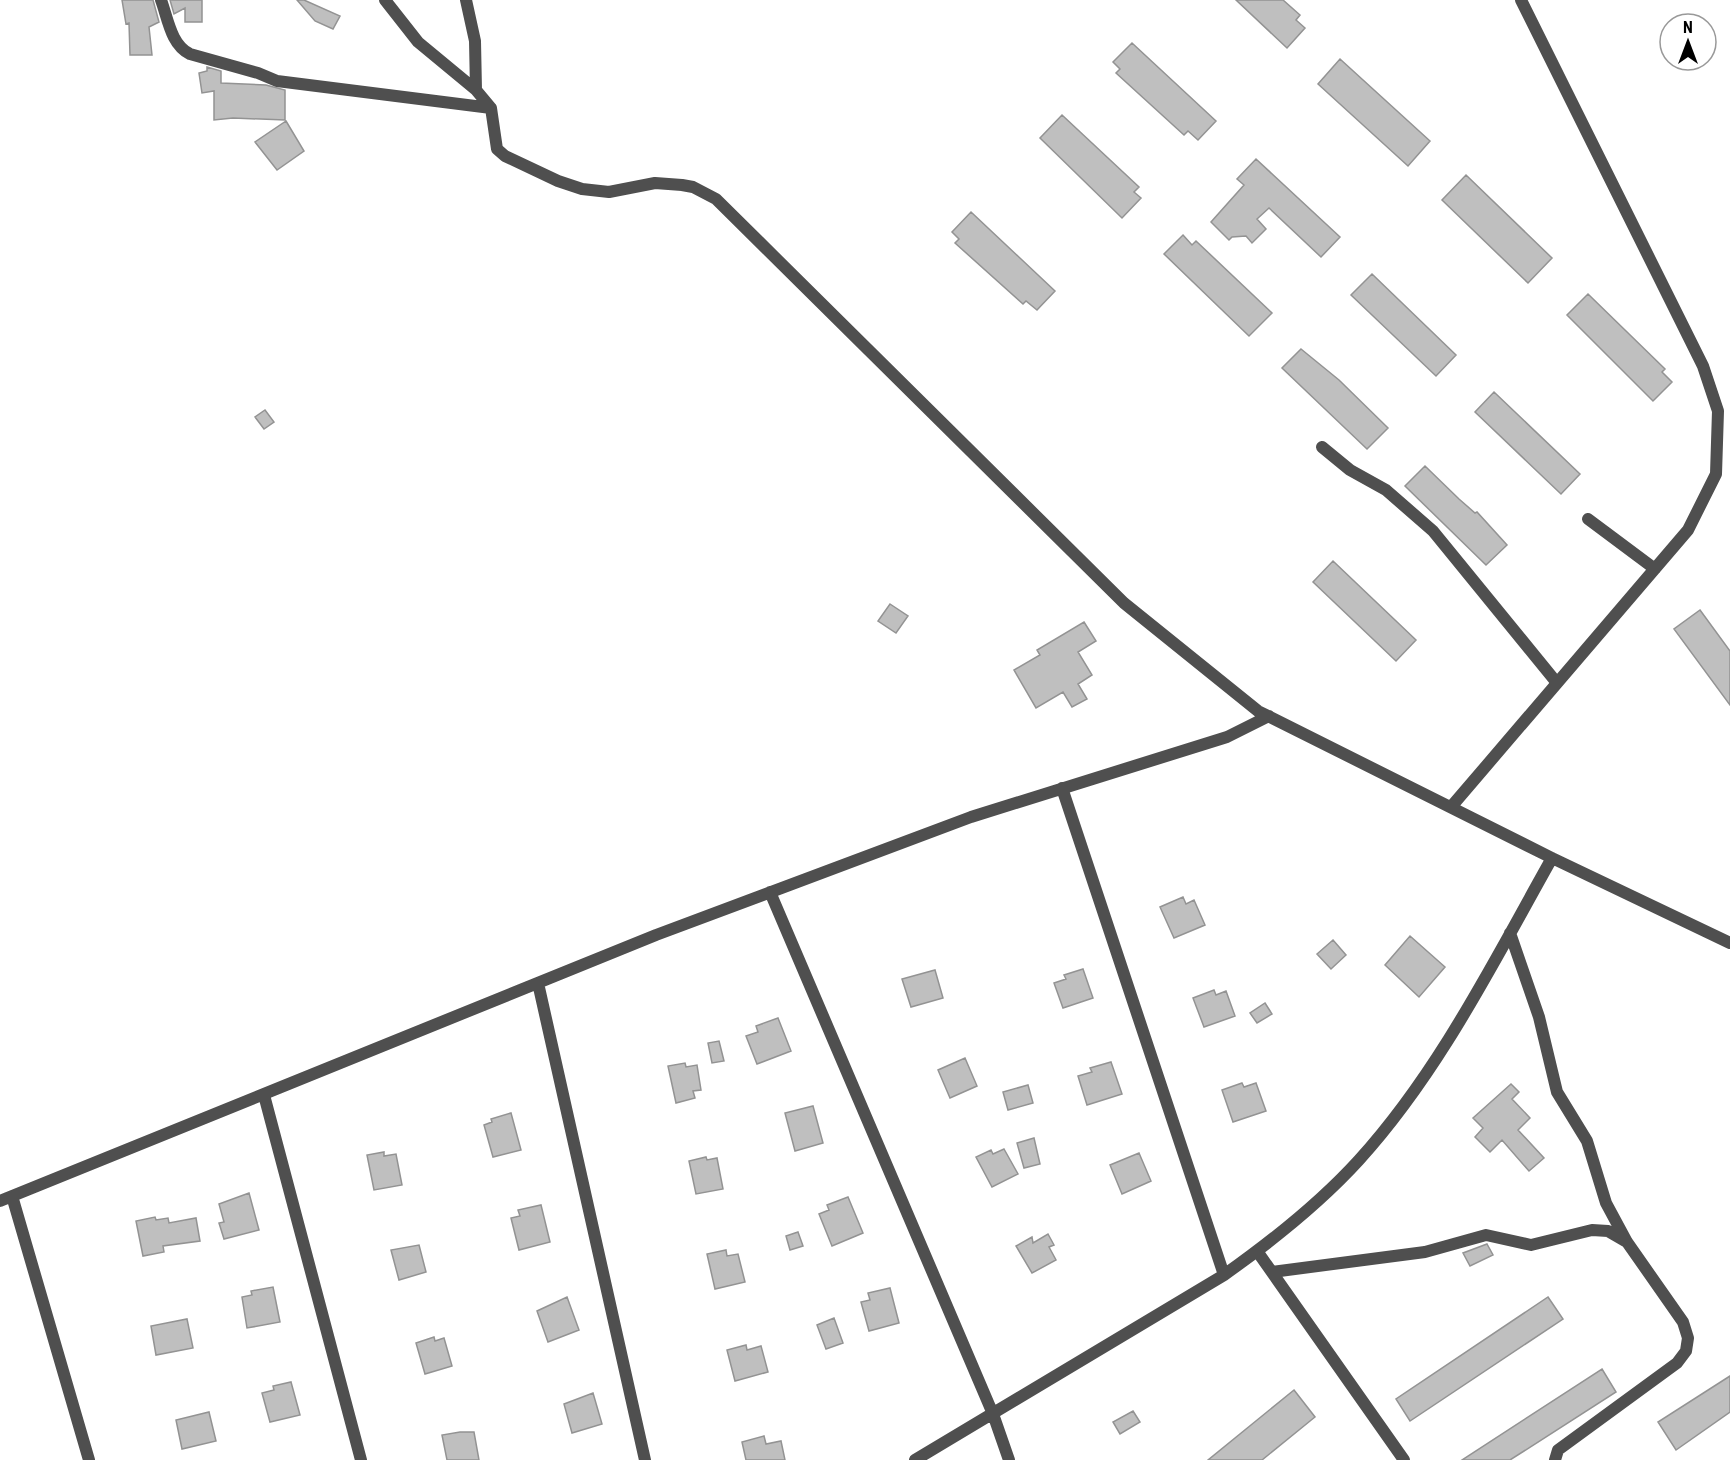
<svg xmlns="http://www.w3.org/2000/svg" width="1730" height="1460" font-family="'Roboto Condensed',sans-serif">
  <style>
    .building { fill: #bfbfbf; stroke: #939393; stroke-width: 1.5 }
    .lines { fill: none; stroke-linecap: round; stroke-linejoin: round }
    .street { stroke: #4f4f4f; stroke-width: 12 }
  </style>
  <rect width="100%" height="100%" fill="#fff"/>
  <path class="building" d="M122,0H153L159,22L149,27L152,55H130L129,23L126,24Z
    M170,0H202V22H185V8L174,14Z
    M297,0H304L340,16L333,29L315,21Z
    M1236,0H1283L1300,15L1296,20L1305,28L1287,48Z
    M1132,43L1216,121L1198,140L1188,131L1184,135L1116,73L1120,69L1113,62Z
    M1340,59L1430,141L1408,166L1318,84Z
    M207,67L221,71V83L266,85L285,90V120L233,118L214,120V91L202,93L199,73L207,71Z
    M1062,115L1139,187L1134,192L1141,198L1122,218L1040,138Z
    M286,121L304,151L277,170L255,142Z
    M1256,159L1340,237L1321,257L1269,208L1257,219L1266,229L1252,243L1246,236L1232,237L1229,240L1211,222L1244,185L1237,179Z
    M1466,175L1552,258L1528,283L1442,200Z
    M971,212L1055,291L1037,310L1026,301L1023,304L955,243L959,239L952,232Z
    M1183,235L1192,245L1196,241L1272,313L1249,336L1164,254Z
    M1372,274L1456,355L1436,376L1351,295Z
    M1588,294L1665,369L1662,372L1672,382L1653,401L1567,315Z
    M1301,349L1339,380L1388,428L1367,449L1282,368Z
    M1494,392L1580,474L1561,494L1475,412Z
    M265,410L274,422L264,429L255,417Z
    M1425,466L1459,499L1475,513L1477,512L1507,545L1486,565L1405,486Z
    M1333,561L1416,640L1396,661L1313,582Z
    M890,604L908,616L896,633L878,621Z
    M1700,610L1730,651V705L1674,629Z
    M1084,622L1096,641L1078,652L1092,675L1078,684L1087,699L1072,707L1063,692L1036,708L1014,670L1040,655L1037,650Z
    M1183,897L1186,904L1194,900L1205,925L1174,938L1160,907Z
    M1410,936L1445,967L1419,997L1385,965Z
    M1333,940L1346,955L1331,969L1317,954Z
    M1083,969L1093,998L1063,1008L1054,983L1066,979L1064,975Z
    M935,970L943,998L911,1007L902,979Z
    M1214,990L1216,995L1226,991L1235,1016L1204,1027L1193,998Z
    M1265,1003L1272,1014L1257,1023L1250,1013Z
    M778,1018L791,1051L757,1064L746,1036L758,1032L756,1026Z
    M719,1041L724,1061L712,1063L708,1043Z
    M965,1058L977,1086L950,1098L938,1070Z
    M1111,1062L1122,1094L1087,1105L1078,1076L1092,1072L1090,1068Z
    M685,1063L686,1067L697,1065L701,1090L693,1091L695,1098L676,1103L668,1066Z
    M1242,1083L1244,1087L1256,1083L1266,1111L1233,1122L1222,1090Z
    M1511,1084L1519,1092L1512,1099L1530,1118L1518,1130L1544,1158L1529,1171L1502,1140L1490,1152L1475,1137L1483,1128L1473,1118Z
    M1028,1085L1033,1103L1008,1110L1003,1092Z
    M813,1106L823,1143L795,1151L785,1113Z
    M511,1113L521,1150L493,1157L484,1125L492,1122L491,1119Z
    M1034,1138L1040,1164L1024,1168L1017,1143Z
    M1004,1149L1018,1174L992,1187L976,1157L991,1150L993,1154Z
    M384,1152V1156L396,1154L402,1185L374,1190L367,1155Z
    M1139,1153L1151,1181L1122,1194L1110,1165Z
    M706,1157L707,1160L717,1158L723,1189L696,1194L689,1161Z
    M249,1193L259,1230L224,1239L219,1223L224,1222L219,1204Z
    M848,1197L863,1233L832,1246L819,1214L829,1210L827,1205Z
    M541,1205L550,1242L519,1250L511,1218L520,1216L518,1210Z
    M155,1217L156,1220L168,1218L169,1223L196,1218L200,1241L163,1246L164,1252L143,1256L136,1221Z
    M798,1232L803,1246L790,1250L786,1236Z
    M1048,1234L1054,1245L1049,1247L1056,1260L1032,1273L1016,1246L1032,1237L1033,1243Z
    M1487,1244L1493,1255L1470,1266L1463,1253Z
    M419,1245L426,1272L399,1280L391,1250Z
    M726,1250L727,1256L738,1254L745,1282L715,1289L707,1254Z
    M273,1287L280,1322L247,1328L242,1297L252,1295L251,1291Z
    M890,1288L899,1323L869,1331L861,1302L870,1300L868,1293Z
    M567,1297L579,1330L548,1342L537,1311Z
    M1548,1297L1563,1319L1410,1421L1396,1399Z
    M834,1318L843,1343L826,1349L817,1325Z
    M187,1319L193,1348L156,1355L151,1326Z
    M434,1337L435,1341L444,1338L452,1366L425,1374L416,1343Z
    M746,1345L747,1350L761,1346L768,1372L735,1381L727,1350Z
    M1602,1369L1616,1392L1510,1460H1462Z
    M1730,1376V1412L1676,1450L1658,1422Z
    M291,1382L300,1415L270,1422L262,1393L274,1390L273,1386Z
    M1294,1390L1315,1417L1262,1460H1208Z
    M593,1393L602,1424L572,1433L564,1404Z
    M1133,1411L1140,1422L1120,1434L1113,1422Z
    M209,1412L216,1441L182,1449L176,1420Z
    M460,1432H474L479,1460H447L442,1435Z
    M764,1436L766,1444L781,1441L785,1460H746L742,1442Z"/>
  <g class="lines">
    <path class="street" d="M161,0C168,19 171,45 190,54L258,73L277,81L491,108
      M385,0L418,42L476,90L491,108L497,149L505,156L558,181L582,189L609,192L655,183L682,185L693,187L716,199L1124,603L1258,711L1552,858L1730,943
      M466,0L475,41L476,90
      M1322,447L1350,470L1386,490L1433,531L1557,683
      M1588,519L1655,569
      M1062,788L1224,1275
      M1451,807L1688,530L1716,474L1718,411L1703,366L1521,0
      M770,892L993,1414L1009,1460
      M1510,933L1539,1017L1557,1092L1587,1141L1606,1203L1627,1242L1683,1322L1688,1338L1686,1351L1677,1363L1558,1450L1555,1460
      M538,983L645,1460
      M264,1095L361,1460
      M12,1196L89,1460
      M0,1201L656,935L971,817L1227,737L1269,716
      M1257,1251L1404,1460
      M1272,1272L1425,1252L1486,1235L1531,1245L1592,1230L1608,1231L1627,1242
      M915,1460L1224,1275C1272,1241 1319,1204 1359,1160C1439,1072 1494,961 1552,858"/>
  </g>
  <g transform="translate(1688 42)"><circle r="28" fill="#ffffff" stroke="#999999" stroke-width="1.5"/>
  <path d="M0-4.5L10 22L0 15L-10 22Z" fill="#000000"/>
  <text y="-9" font-size="16" font-weight="bold" text-anchor="middle" fill="#000000">N</text>
  </g>
</svg>
